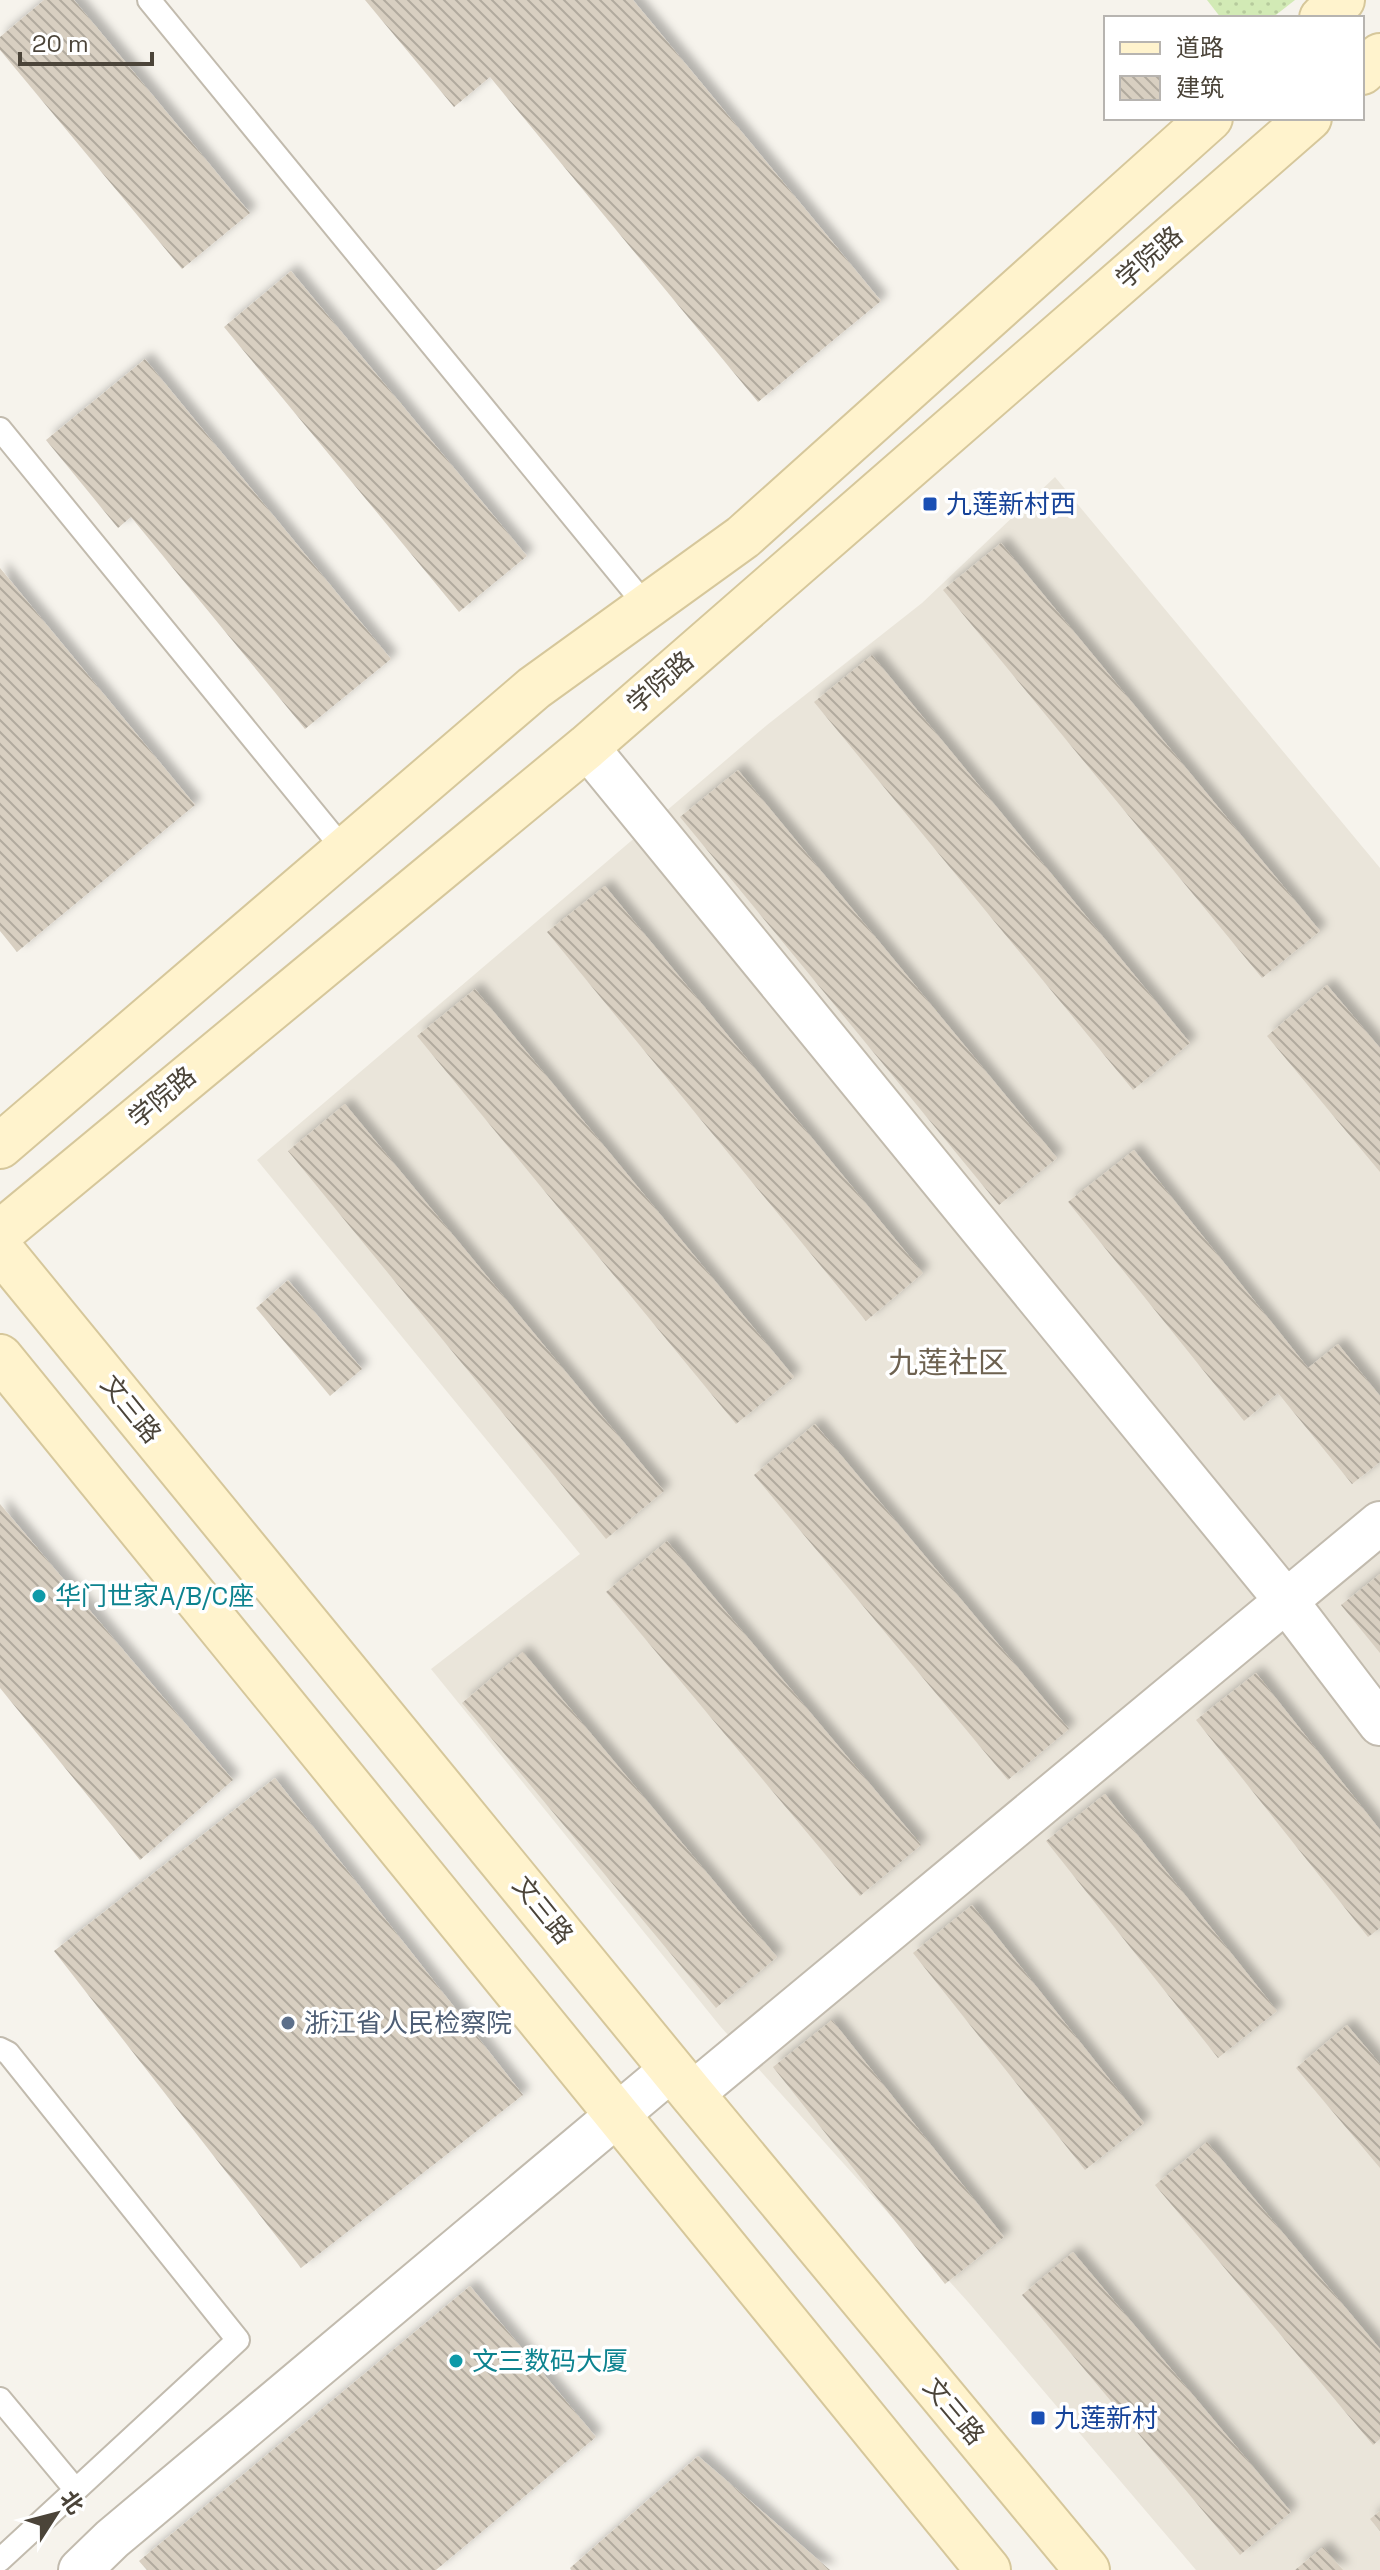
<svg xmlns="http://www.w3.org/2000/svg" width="1380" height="2570" font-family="'Space Grotesk','Noto Sans SC',sans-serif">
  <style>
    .residential { fill: #eae5da }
    .park { fill: url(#park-dots) }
    .building { fill: url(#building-back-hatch); filter: url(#shadow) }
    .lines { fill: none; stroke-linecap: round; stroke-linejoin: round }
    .lane-casing { stroke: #c2bbae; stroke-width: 26 }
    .street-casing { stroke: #c2bbae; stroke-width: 46 }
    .secondary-casing { stroke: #d6c79b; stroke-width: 48 }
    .lane { stroke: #fff; stroke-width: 22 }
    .street { stroke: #fff; stroke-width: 42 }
    .secondary { stroke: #fff3cd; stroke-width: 44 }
    .transit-dot { fill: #1a4fb4; stroke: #fff; stroke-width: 3 }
    .culture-dot { fill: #0f9aa8; stroke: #fff; stroke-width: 3 }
    .service-dot { fill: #5c6f8a; stroke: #fff; stroke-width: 3 }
    .labels { text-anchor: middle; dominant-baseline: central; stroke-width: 7; stroke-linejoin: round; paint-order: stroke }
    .street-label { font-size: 26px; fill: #4b4439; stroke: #fff }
    .transit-label { font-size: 26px; fill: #164399; stroke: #fff; text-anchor: start }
    .culture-label { font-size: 26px; fill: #0d838f; stroke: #fff; text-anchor: start }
    .service-label { font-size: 26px; fill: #4e5e75; stroke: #fff; text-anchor: start }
    .quarter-label { font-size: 30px; fill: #6e6250; stroke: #fff }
  </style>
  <defs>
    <pattern id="park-dots" width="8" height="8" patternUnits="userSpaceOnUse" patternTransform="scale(2)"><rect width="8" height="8" fill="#d2eab5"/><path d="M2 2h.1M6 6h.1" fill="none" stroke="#b6ca9c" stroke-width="1.8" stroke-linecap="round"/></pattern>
    <pattern id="building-back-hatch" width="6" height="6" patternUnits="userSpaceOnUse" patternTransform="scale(2)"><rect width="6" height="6" fill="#d8cfc1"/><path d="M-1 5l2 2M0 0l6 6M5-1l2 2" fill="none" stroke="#b1aa9e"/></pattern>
    <filter id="shadow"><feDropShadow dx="7" dy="-7" stdDeviation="4" flood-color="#0004"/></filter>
  </defs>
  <rect width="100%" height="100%" fill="#f6f3ec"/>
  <path class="residential" d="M1055,477L1380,868V2570H1196L968,2302L720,2026L431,1669L580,1554L257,1160L767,725L922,603Z"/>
  <path class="park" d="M1207,0H1295L1272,18H1221Z"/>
  <path class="building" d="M44,0H74L250,213L182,269L0,50V37Z
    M365,0H633L881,301L758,402L490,77L454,107Z
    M291,271L527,556L459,612L224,327Z
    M145,359L391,659L305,729L131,517L118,528L46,440Z
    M1001,543L1320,931L1262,978L943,590Z
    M0,568L195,805L17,952L0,931Z
    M872,655L1190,1043L1133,1090L814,702Z
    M738,770L1057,1158L999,1205L680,817Z
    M605,886L923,1273L866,1321L547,932Z
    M1327,985L1380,1048V1172L1267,1036Z
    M475,989L794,1377L736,1424L417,1036Z
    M345,1104L664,1491L606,1539L288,1151Z
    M1134,1150L1308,1368L1338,1344L1380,1396V1462L1352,1484L1278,1393L1244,1421L1068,1202Z
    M288,1280L362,1369L330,1396L256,1308Z
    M815,1424L1069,1729L1008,1780L754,1475Z
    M0,1504L233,1780L140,1860L0,1688Z
    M667,1541L921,1845L860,1896L606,1592Z
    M1380,1574V1653L1341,1605Z
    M523,1652L777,1957L716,2008L462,1703Z
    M1256,1673L1380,1830V1928L1368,1937L1196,1720Z
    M275,1778L523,2095L301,2268L54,1951Z
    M1105,1794L1277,2011L1218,2058L1046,1841Z
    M972,1905L1144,2123L1085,2170L913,1953Z
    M832,2020L1004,2237L945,2284L773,2067Z
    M1347,2025L1380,2064V2168L1296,2068Z
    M1207,2142L1380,2349V2439L1373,2445L1155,2185Z
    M1073,2252L1291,2512L1240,2555L1022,2295Z
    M470,2286L596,2437L436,2570H147L139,2561Z
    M698,2456L733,2486L830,2570H571L570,2568Z
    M1380,2511V2531L1370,2519Z
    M1323,2547L1343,2570H1295Z"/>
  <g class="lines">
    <defs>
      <path id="lane" d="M149,0L647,607
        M0,429L345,851
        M0,2049L8,2053L238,2340L0,2560
        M0,2399L75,2489"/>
      <path id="street" d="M587,747L1287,1602L1380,1724
        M692,2094L1380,1523
        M80,2570L112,2539L672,2069"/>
      <path id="secondary" d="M1322,18L1342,0
        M1362,72L1380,56
        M0,1146L534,688L743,537L1210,118
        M0,1233L587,747L1309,118
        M0,1249L692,2094L1087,2570
        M0,1357L988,2570"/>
    </defs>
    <use href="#lane" class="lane-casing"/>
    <use href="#street" class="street-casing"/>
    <use href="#secondary" class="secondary-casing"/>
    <use href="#lane" class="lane"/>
    <use href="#street" class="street"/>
    <use href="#secondary" class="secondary"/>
  </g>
  <g class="transit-dot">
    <rect x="922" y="496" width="16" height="16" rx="4"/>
    <rect x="1030" y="2410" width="16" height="16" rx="4"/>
  </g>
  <g class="culture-dot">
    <circle cx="39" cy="1596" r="8"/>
    <circle cx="456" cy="2361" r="8"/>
  </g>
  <circle class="service-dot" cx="288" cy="2023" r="8"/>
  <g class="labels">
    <g class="street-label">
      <text transform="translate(1149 257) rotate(-41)">学院路</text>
      <text transform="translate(660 682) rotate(-41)">学院路</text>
      <text transform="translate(162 1097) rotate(-40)">学院路</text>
      <text transform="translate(131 1409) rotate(51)">文三路</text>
      <text transform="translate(543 1910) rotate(51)">文三路</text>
      <text transform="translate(954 2411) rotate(50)">文三路</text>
    </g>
    <g class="transit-label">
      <text x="946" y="504">九莲新村西</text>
      <text x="1054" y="2418">九莲新村</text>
    </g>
    <g class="culture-label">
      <text x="55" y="1596">华门世家A/B/C座</text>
      <text x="472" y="2361">文三数码大厦</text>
    </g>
    <g class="service-label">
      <text x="304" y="2023">浙江省人民检察院</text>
    </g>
    <g class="quarter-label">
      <text x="948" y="1362">九莲社区</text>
    </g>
  </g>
  <rect x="1104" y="16" width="260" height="104" fill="#ffffff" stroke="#b7b4b0" stroke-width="2"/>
  <rect x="1120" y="42" width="40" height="12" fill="#fff3cd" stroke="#b7b4b0" stroke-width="2"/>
  <text x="1176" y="56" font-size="24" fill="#4b4439">道路</text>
  <rect x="1120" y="76" width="40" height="24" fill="url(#building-back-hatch)" stroke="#b7b4b0" stroke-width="2"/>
  <text x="1176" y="96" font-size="24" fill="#4b4439">建筑</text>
  <g transform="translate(56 2514) rotate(54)" stroke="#ffffff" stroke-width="6" paint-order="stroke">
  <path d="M0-6L14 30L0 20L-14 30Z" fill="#4b4439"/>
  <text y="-12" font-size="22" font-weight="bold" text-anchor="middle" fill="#4b4439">北</text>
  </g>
  <path d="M20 52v12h132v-12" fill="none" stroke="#4b4439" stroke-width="4"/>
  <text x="32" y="52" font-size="24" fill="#4b4439" stroke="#ffffff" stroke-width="6" paint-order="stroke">20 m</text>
</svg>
